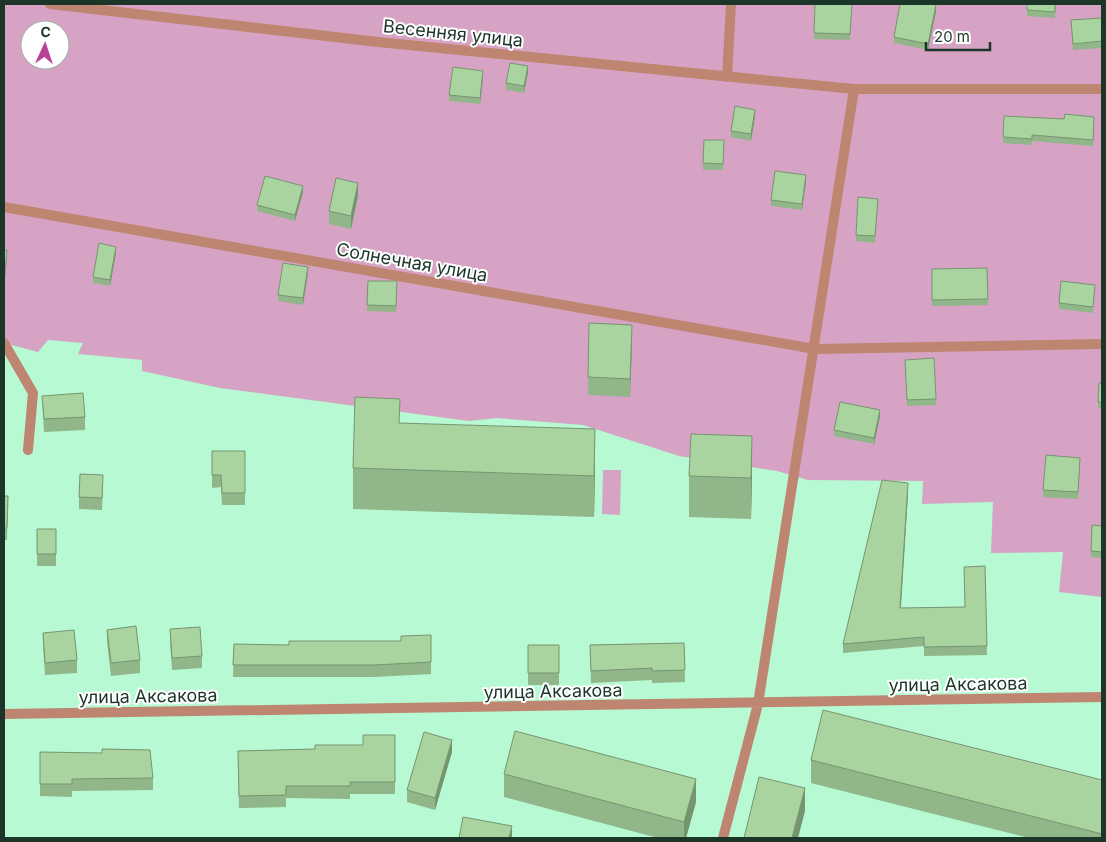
<svg xmlns="http://www.w3.org/2000/svg" width="1106" height="842" font-family="Inter,sans-serif">
  <style>
    .green { fill: #d7a3c5; fill-rule: evenodd }
    .lines { fill: none; stroke-linecap: round; stroke-linejoin: round }
    .minor { stroke: #be8571; stroke-width: 10 }
    .wall { fill: #91b689 }
    .shaded-wall { fill: #76946f }
    .building { fill: #a9d49f; stroke: #76946f }
    .labels { text-anchor: middle; dominant-baseline: central; stroke-width: 4; stroke-linejoin: round; paint-order: stroke }
    .street-label { font-size: 18px; fill: #1b3628; stroke: #fff }
  </style>
  <rect width="100%" height="100%" fill="#b6f9d3"/>
  <path class="green" d="M4,4H1102V597L1059,592L1063,552L991,553L993,502L922,504L923,481L808,480L777,471L679,456L583,425L497,418L469,421L220,388L142,371V360L78,354L83,343L48,340L38,352L4,343ZM30,30H60V60H30Z
    M603,470H621L620,515L602,514Z"/>
  <g class="lines">
    <path class="minor" d="M50,4L378,42L854,89H1102
      M727,77L731,4
      M4,207L815,349L1102,344
      M4,343L33,393L28,450
      M4,714L1102,697
      M723,838L758,704L854,89"/>
  </g>
  <path class="wall" d="M815,4H852L850,40L814,39Z
    M1027,4H1056L1055,18L1027,16Z
    M936,11L928,50L894,43V37Z
    M1102,18V48L1073,50L1071,20Z
    M528,72L524,93L506,90V83Z
    M483,77L480,104L449,101V95Z
    M755,116L751,141L731,137V131Z
    M1004,116L1094,123L1093,146L1032,141V145L1003,143Z
    M704,140H724L723,170H703Z
    M806,181L802,210L771,206V200Z
    M303,192L295,221L257,211V205Z
    M358,196L351,229L329,224V211Z
    M878,205L875,243L856,241V235Z
    M116,253L110,286L93,283V277Z
    M987,268L988,305L932,306V269Z
    M308,273L303,305L278,301V295Z
    M368,281H397L396,312L367,311Z
    M1095,291L1093,313L1059,309V303Z
    M632,343L630,397L588,395V377Z
    M905,366L936,399V405L907,406Z
    M1099,383H1102V408H1098Z
    M42,396L85,417V430L44,432Z
    M880,416L874,444L834,436V430Z
    M212,451H245V505H222L221,487L212,488Z
    M1080,464L1078,499L1043,497V490Z
    M353,468L595,471L594,517L353,509Z
    M689,476L752,477L751,519L689,517Z
    M103,488L102,510L79,509V497Z
    M908,493L901,608L965,607L985,566L987,655L924,656V646L843,653V644Z
    M4,496H8L7,540H4Z
    M1102,526V558L1091,557V551Z
    M56,529V566H37V554Z
    M170,629L202,656V668L172,670L170,641Z
    M107,630L140,660V673L111,676L107,642Z
    M43,633L77,660V673L45,675L43,645Z
    M684,643L685,682L652,683V680L591,683L590,645Z
    M234,644L431,662V674L374,677H233Z
    M528,645H559V685H528Z
    M395,735V794H350V799L286,798V807L239,808L238,751L315,749L363,745Z
    M40,752L153,778V790L72,791V797L40,796Z
    M452,752L435,810L407,802V790Z
    M811,760L1102,780V838H1029L811,783Z
    M504,774L696,802L686,838H658L504,797Z"/>
  <path class="shaded-wall" d="M936,5V11L928,50V44Z
    M528,66V72L524,93V86Z
    M483,71V77L480,104V98Z
    M755,110V116L751,141V134Z
    M806,175V181L802,210V204Z
    M358,183V196L351,229V216Z
    M303,186V192L295,221V215Z
    M116,247V253L110,286V280Z
    M7,250V257L4,287V281Z
    M308,267V273L303,305V298Z
    M632,325V343L630,397V379Z
    M880,410V416L874,444V438Z
    M595,429V471L594,517V476Z
    M752,436V477L751,519V478Z
    M908,483V493L900,617V608Z
    M452,740V752L435,810V798Z
    M696,779V802L686,838H684V822Z
    M805,788V811L798,838H792Z
    M512,826V838H509Z"/>
  <path class="building" d="M815,4H852L850,34L814,33Z
    M900,4H929L936,5L928,44L894,37Z
    M1027,4H1055V12L1027,10Z
    M1102,18V41L1073,44L1071,20Z
    M510,63L528,66L524,86L506,83Z
    M453,67L483,71L480,98L449,95Z
    M735,106L755,110L751,134L731,131Z
    M1065,114L1094,117L1093,140L1032,135V139L1003,137L1004,116L1064,119Z
    M704,140H724L723,164L703,163Z
    M775,171L806,175L802,204L771,200Z
    M265,176L303,186L295,215L257,205Z
    M336,178L358,183L351,216L329,211Z
    M858,197L878,199L875,236L856,235Z
    M99,243L116,247L110,280L93,277Z
    M4,250H7L4,281Z
    M283,263L308,267L303,298L278,295Z
    M987,268L988,299L932,300V269Z
    M368,281H397L396,306L367,305Z
    M1061,281L1095,285L1093,307L1059,303Z
    M589,323L632,325L630,379L588,377Z
    M934,358L936,399L907,400L905,360Z
    M1099,383H1102V402H1098Z
    M83,393L85,417L44,419L42,396Z
    M355,397L400,399L399,423L595,429L594,476L353,468Z
    M840,402L880,410L874,438L834,430Z
    M691,434L752,436L751,478L689,476Z
    M212,451H245V493H222L221,475H212Z
    M1046,455L1080,458L1078,492L1043,490Z
    M80,474L103,475L102,498L79,497Z
    M882,480L908,483L900,608L965,607L964,567L985,566L987,646L924,647V637L843,644Z
    M4,496H8L7,528H4Z
    M1092,525L1102,526V552L1091,551Z
    M37,529H56V554H37Z
    M136,626L140,660L111,663L107,630Z
    M200,627L202,656L172,658L170,629Z
    M74,630L77,660L45,663L43,633Z
    M431,635V662L374,665H233L234,644L289,645V641H401V636Z
    M684,643L685,670L652,671V668L591,671L590,645Z
    M528,645H559V673H528Z
    M823,710L1102,780V834L811,760Z
    M515,731L696,779L684,822L504,774Z
    M424,732L452,740L435,798L407,790Z
    M363,735H395V782H350V786H286V795L239,796L238,751L315,749V745H363Z
    M102,749L150,750L153,778L72,779V784H40V752L102,753Z
    M759,777L805,788L792,838H744Z
    M463,817L512,826L509,838H459Z"/>
  <g class="labels">
    <g class="street-label">
      <text transform="translate(453 33) rotate(6)">Весенняя улица</text>
      <text transform="translate(412 262) rotate(10)">Солнечная улица</text>
      <text transform="translate(958 684) rotate(-1)">улица Аксакова</text>
      <text transform="translate(553 691) rotate(-1)">улица Аксакова</text>
      <text transform="translate(148 696) rotate(-1)">улица Аксакова</text>
    </g>
  </g>
  <rect width="1106" height="842" fill="none" stroke="#1b3628" stroke-width="10"/>
  <g transform="translate(45 45) rotate(3)"><circle r="24" fill="#ffffff" stroke="#a4afa9"/>
  <path d="M0-4L9 19L0 12L-9 19Z" fill="#b84298"/>
  <text y="-8" font-size="14" font-weight="bold" text-anchor="middle" fill="#1b3628">С</text>
  </g>
  <path d="M926 42v8h64v-8" fill="none" stroke="#1b3628" stroke-width="2.5"/>
  <text x="934" y="42" font-size="15" fill="#1b3628" stroke="#ffffff" stroke-width="4" paint-order="stroke">20 m</text>
</svg>
